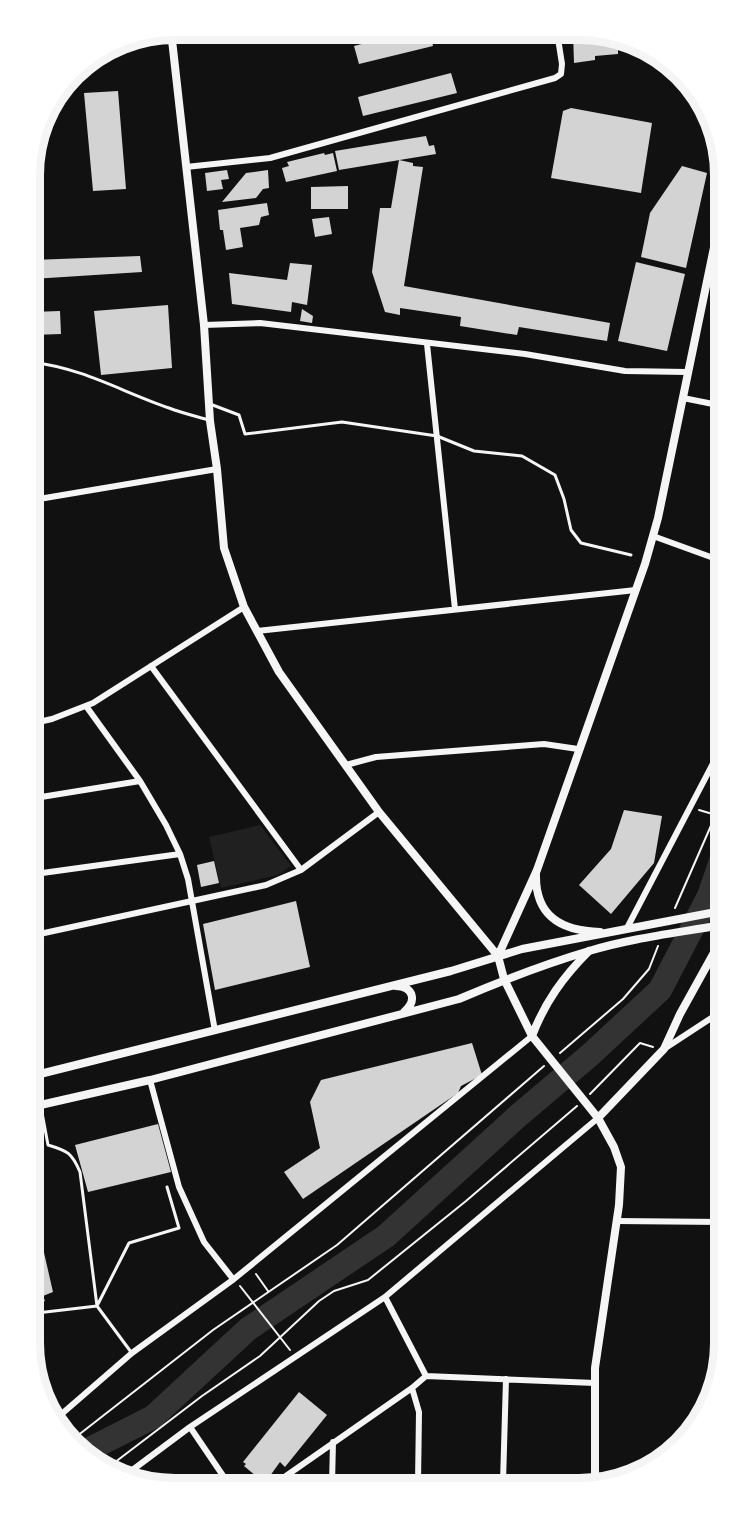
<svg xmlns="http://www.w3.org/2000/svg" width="754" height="1518" font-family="'DM Sans',sans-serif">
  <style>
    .green { fill: #202020 }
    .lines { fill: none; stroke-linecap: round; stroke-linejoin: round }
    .river { stroke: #333; stroke-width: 24 }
    .building { fill: #d3d3d3 }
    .path { stroke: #f5f5f5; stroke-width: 2 }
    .service { stroke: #f5f5f5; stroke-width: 3 }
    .minor { stroke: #f5f5f5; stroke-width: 6 }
    .tertiary { stroke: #f5f5f5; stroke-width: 8 }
    .secondary { stroke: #f5f5f5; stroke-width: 8 }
    .rim { fill: none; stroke: #f5f5f5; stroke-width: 8 }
  </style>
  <rect width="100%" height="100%" fill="#111"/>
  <path class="green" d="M260,825L291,866L278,875L221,888L209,837Z"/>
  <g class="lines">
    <path class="river" d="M82,1453L153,1417L248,1329L386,1236L519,1115L590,1055L660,990L709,896L721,861"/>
  </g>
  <path class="building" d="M411,31L430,32L433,46L359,64L354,46Z
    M573,33H607L618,38V43H623L624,49L618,50V54L595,56V60L574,63Z
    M451,73L457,93L363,116L358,97Z
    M118,91L126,189L93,191L84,93Z
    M571,108L652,123L641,193L551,178L563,111Z
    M426,136L429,146L434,145L436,154L339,170L335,151Z
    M324,153L325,155L333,153L337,171L286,182L282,168L289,166L287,162Z
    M399,160L413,163V166L423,167L404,286L610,323L607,341L519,327L517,335L460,326L461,317L400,308V315L385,312L372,272L380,208H391Z
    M682,166L707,173L686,268L641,257L650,213Z
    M227,170L229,179L221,180L223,189L207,191L205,173Z
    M268,170L269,188L263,189L256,198L222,202L246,173Z
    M348,186V209H311V187Z
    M267,203L269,215L261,217L259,225L240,228L243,247L226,250L223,230H220L218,210Z
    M329,217L332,234L315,237L312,219Z
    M140,256L142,272L32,279V260Z
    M636,262L685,274L667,351L618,341Z
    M290,263L312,265L307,305L292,302L291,312L232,304L229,273L287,280Z
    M168,305L172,368L101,375L94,311Z
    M302,309L313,316L312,323L300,321Z
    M60,311L61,334L32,335V312Z
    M624,810L662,816L654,863L611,914L579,885L611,849Z
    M214,861L219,883L201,887L197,865Z
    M296,901L310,967L215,990L203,924Z
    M472,1043L482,1075L461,1086L458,1093L303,1199L284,1172L320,1148L310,1102L321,1080Z
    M158,1124L171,1172L88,1192L75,1145Z
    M37,1222L53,1292L43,1296L45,1301L37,1303Z
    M299,1392L327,1415L285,1467L280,1462L267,1480L264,1477L261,1480L244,1466L246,1464L243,1462Z
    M698,1397H707L698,1420Z"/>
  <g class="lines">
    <path class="path" d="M699,810L716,815
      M675,908L720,805
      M560,1053L623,999L649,969L658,946
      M590,1094L640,1043L653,1047
      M256,1274L268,1291
      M240,1286L290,1350
      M72,1440L213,1330L337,1245L544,1066
      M110,1466L202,1396L260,1356L319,1301L334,1291L368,1280L466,1201L577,1106"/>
    <path class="service" d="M32,362C85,369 120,391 169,408C182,413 195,416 209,420
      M210,404L239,415L245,434L342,422L437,436L474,451L522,456L555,475L564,499L571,530L581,543L631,555
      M41,1107L48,1145C68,1151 72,1153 80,1172L97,1306L131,1352
      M98,1304L129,1243L179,1228L167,1187
      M37,1313L97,1306"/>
    <path class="minor" d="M186,167L270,158L555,78L561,74L562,64L557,32
      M204,325L260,323L525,354L625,371L687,372
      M427,344L455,609
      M683,398L718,405
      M33,500L217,469
      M653,536L719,560
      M257,631L636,590
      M151,666L301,870
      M86,706L140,781L166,825L180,854L188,879L215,1031
      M34,723L52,719L93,703L244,607
      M346,765L376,757L544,744L578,749
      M35,798L140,781
      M35,874L180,854
      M627,928L720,750
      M35,935L266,885L301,870L379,812
      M664,1049L722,1011
      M150,1080L179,1187L204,1242L233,1279
      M616,1221L723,1222
      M385,1297L426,1376
      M412,1388L419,1412L418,1483
      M57,1418L132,1353L234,1279L532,1036
      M190,1427L230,1486
      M127,1474L190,1427L385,1297L598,1118
      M503,1482L506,1379
      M332,1484L333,1442
      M273,1485L412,1388L426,1376L595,1383"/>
    <path class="tertiary" d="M171,31L204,325L210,421L217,469L224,548L244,607L279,672L379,812L498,956L504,979L532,1036L598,1118L614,1147L621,1167L619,1205L595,1368V1481
      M536,874C535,917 562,931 600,932
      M498,956L537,870L645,564L658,518L717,233
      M532,1036C545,1002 563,977 589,951
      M598,1118L664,1049L680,1014L721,940"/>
    <path class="secondary" d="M396,986C414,987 417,1001 404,1012
      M36,1075L451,971L522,949L721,911
      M36,1106L150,1080L459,999C501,981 545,964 589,951C632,938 677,933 721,925"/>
  </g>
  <path d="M0 0H754V1518H0ZM175 40H579A135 135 0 0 1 714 175V1343A135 135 0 0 1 579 1478H175A135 135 0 0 1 40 1343V175A135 135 0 0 1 175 40Z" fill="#fff" fill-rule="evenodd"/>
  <path class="rim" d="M175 40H579A135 135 0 0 1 714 175V1343A135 135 0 0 1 579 1478H175A135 135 0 0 1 40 1343V175A135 135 0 0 1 175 40Z"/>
</svg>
